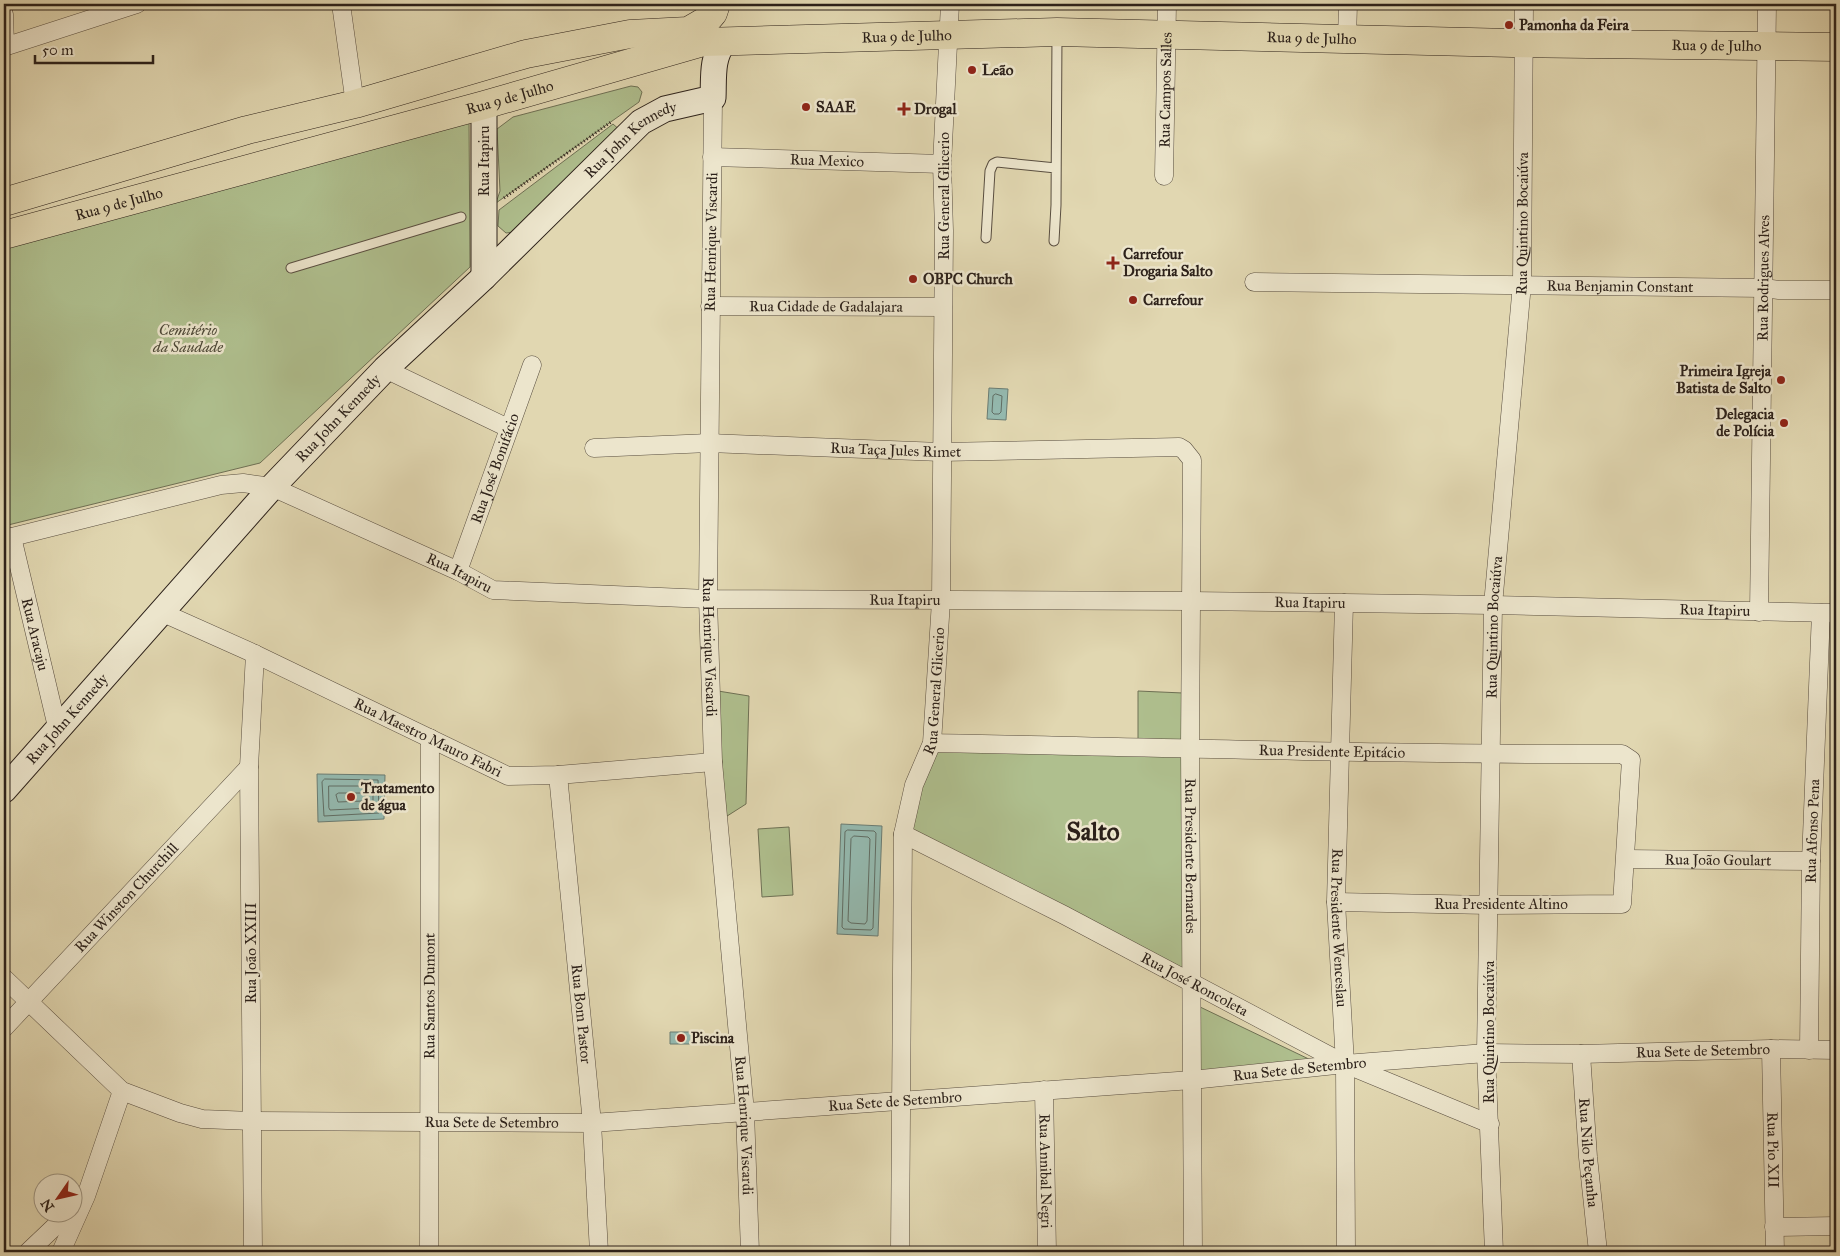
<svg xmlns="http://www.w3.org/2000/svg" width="1840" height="1256" font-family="'IM FELL Great Primer',serif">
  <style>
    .green { fill: #afbf8e; stroke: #6e7054 }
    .water { fill: #94b9af; stroke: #6a7c73 }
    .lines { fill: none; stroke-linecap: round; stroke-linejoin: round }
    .shore { stroke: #606d64; stroke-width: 1 }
    .lane-casing { stroke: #594e40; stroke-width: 11 }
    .street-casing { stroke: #594e40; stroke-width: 19 }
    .secondary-casing { stroke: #2c211a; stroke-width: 27 }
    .primary-casing { stroke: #2c211a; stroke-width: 29 }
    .path { stroke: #2c211a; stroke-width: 3; stroke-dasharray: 1 2.5; stroke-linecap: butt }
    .lane { stroke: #ece5cc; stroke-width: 9 }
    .street { stroke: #ece5cc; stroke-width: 18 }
    .secondary { stroke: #ece5cc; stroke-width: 25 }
    .primary { stroke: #e1d7b1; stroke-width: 28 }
    .poi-dot { fill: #8f2418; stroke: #ece5cc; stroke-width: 2 }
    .labels { text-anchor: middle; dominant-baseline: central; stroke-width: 5; stroke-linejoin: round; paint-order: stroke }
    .poi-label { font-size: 15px; font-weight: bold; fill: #2c211a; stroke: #ece5cc; text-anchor: start }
    .street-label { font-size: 15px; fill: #2c211a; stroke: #ece5cc }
    .park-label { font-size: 15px; font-style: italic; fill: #4d4837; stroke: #ece5cc }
    .town-label { font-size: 25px; font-weight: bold; fill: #2c211a; stroke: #ece5cc }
  </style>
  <rect width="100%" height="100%" fill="#e1d7b1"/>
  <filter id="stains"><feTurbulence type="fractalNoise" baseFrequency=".004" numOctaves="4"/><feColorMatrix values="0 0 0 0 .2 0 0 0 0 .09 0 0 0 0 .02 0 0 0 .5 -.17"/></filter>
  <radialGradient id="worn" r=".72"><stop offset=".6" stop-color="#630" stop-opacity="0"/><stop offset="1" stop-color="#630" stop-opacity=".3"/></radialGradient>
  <path class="green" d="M631,86L638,87L642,92L639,102L496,203L500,191L497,129L513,117Z
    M469,119L470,267L260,463L4,526V246Z
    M613,124L621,131L514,232L506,233L498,226L499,210Z
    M718,691L749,696L746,804L724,818Z
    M1138,691L1183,693L1182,743L1138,742Z
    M933,744L1188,750L1191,979L904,831Z
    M789,827L793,895L762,897L758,829Z
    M1198,1006L1315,1062L1198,1074Z"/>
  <path class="water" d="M989,388L1008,389L1006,420L987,419Z
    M317,774L385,775L384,819L318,822Z
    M841,824L882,826L878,936L837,934Z
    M670,1032H693L691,1044H670Z"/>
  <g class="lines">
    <path class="shore" d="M996,394L1002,396L1001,412L999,414H994L992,412L993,396Z
      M325,779L378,780L379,813L324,816L322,782Z
      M329,786H372L373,788V807L371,808L330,810L329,808Z
      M339,793H364L366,799L363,801L338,802L336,795Z
      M848,830L874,831L876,833L873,928L871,930L844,929L842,927L845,832Z
      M854,836L868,837L870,839L867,921L865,924L851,923L848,921L851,839Z"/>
    <defs>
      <path id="lane" d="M986,238L990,171L993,164L997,162L1056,168
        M1054,241L1056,205L1057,34
        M291,268L461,217"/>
      <g id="street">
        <path d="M341,4L355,104"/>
        <path d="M4,14L5,46"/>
        <path d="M1347,39L1348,4"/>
        <path d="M4,47L137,4"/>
        <path id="s1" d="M713,98L708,599L713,762L745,1112L750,1252"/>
        <path id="s2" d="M712,157L942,164"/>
        <path id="s3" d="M1164,176L1167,4"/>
        <path id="s4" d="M1254,282L1764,288L1779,290H1836"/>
        <path id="s5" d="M710,306L943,307"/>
        <path d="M385,369L508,428"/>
        <path id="s6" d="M594,448L709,443L941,452L1179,447L1184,450L1192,460L1190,748L1193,1252"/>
        <path id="s7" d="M12,537L58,731"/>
        <path id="s8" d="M4,539L221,485L243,483L272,487L458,571L493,590L708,599L1190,601L1493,605L1836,613"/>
        <path id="s9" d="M458,571L532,365"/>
        <path id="s10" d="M1344,603L1336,902L1345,1064L1346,1252"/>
        <path id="s11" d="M161,612L255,654L508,776L558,775L713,762"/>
        <path id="s12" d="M1759,612L1767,4"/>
        <path id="s13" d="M932,743C1162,747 1392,755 1622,754L1631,760L1622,904L1489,905L1336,902"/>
        <path id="s14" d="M558,775L592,1123L599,1252"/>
        <path id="s15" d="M903,834L1064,915L1345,1064L1490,1124"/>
        <path id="s16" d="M1626,859L1811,861"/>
        <path id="s17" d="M4,978L122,1091L180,1113L202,1119L252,1121L592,1123L1192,1080L1345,1064L1486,1053L1581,1054L1771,1049L1836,1050"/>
        <path id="s18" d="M4,1028L249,767"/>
        <path id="s19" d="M1771,1049L1775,1252"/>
        <path id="s20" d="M1809,1050L1811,861L1821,613"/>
        <path id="s21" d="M1581,1054L1588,1157L1598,1252"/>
        <path id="s22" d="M1044,1090L1047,1252"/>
        <path d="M1774,1227L1836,1226"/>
        <path d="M28,1252L68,1214"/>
        <path d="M61,1252L86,1196L122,1091"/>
        <path d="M253,1252L249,767L255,654"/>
        <path id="s23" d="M429,1252L430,738"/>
        <path id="s24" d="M900,1252L903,834L914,785L932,743L941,601L944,231L942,164L950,4"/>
        <path id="s25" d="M1494,1252L1486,1053L1493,605L1522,284L1524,4"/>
      </g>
      <g id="secondary">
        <path d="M484,105V277"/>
        <path id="s26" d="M4,790L272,487L385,369L484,277L641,122L665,109L713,98C714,79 711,58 724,42"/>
      </g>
      <g id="primary">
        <path d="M4,202L247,130L355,104L526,54L630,34L688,31L707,20L713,13L716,4"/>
        <path id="s27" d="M4,235L484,105L703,42L1057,32L1512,43L1836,47"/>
      </g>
    </defs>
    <use href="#lane" class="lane-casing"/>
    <use href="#street" class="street-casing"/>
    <use href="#secondary" class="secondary-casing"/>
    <use href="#primary" class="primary-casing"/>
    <path class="path" d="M504,198L611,122"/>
    <use href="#lane" class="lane"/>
    <use href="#street" class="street"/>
    <use href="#secondary" class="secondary"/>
    <use href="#primary" class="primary"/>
  </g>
  <g class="poi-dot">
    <circle cx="1509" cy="25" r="5"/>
    <circle cx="972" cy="70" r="5"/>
    <circle cx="806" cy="107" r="5"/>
    <path d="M901.5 101.5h5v5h5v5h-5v5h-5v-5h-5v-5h5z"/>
    <path d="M1110.5 255.5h5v5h5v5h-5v5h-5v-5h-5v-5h5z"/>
    <circle cx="913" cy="279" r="5"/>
    <circle cx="1133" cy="300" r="5"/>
    <circle cx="1781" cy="380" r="5"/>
    <circle cx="1784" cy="423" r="5"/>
    <circle cx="351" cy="797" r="5"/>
    <circle cx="681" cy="1038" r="5"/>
  </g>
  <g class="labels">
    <g class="poi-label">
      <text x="1519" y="25">Pamonha da Feira</text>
      <text x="982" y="70">Leão</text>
      <text x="816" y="107">SAAE</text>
      <text x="914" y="109">Drogal</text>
      <text x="1123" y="254">Carrefour<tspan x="1123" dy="17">Drogaria Salto</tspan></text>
      <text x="923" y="279">OBPC Church</text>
      <text x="1143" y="300">Carrefour</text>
      <text x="1771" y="371" text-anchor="end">Primeira Igreja<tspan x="1771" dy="17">Batista de Salto</tspan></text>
      <text x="1774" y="414" text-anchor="end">Delegacia<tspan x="1774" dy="17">de Polícia</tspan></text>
      <text x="361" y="788">Tratamento<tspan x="361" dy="17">de água</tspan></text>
      <text x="691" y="1038">Piscina</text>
    </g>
    <g class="street-label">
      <text stroke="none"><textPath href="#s27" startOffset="929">Rua 9 de Julho</textPath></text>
      <text stroke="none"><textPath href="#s27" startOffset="1334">Rua 9 de Julho</textPath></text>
      <text stroke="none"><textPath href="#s27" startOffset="1739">Rua 9 de Julho</textPath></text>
      <text stroke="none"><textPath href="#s3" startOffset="86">Rua Campos Salles</textPath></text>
      <text stroke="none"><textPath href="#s27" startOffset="524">Rua 9 de Julho</textPath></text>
      <text stroke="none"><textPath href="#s26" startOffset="905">Rua John Kennedy</textPath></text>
      <text stroke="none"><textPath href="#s2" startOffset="115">Rua Mexico</textPath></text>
      <text transform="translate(484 161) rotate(-90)">Rua Itapiru</text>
      <text transform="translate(944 196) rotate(-90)">Rua General Glicerio</text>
      <text stroke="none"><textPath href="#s27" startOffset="119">Rua 9 de Julho</textPath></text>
      <text stroke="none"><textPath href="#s25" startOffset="1030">Rua Quintino Bocaiúva</textPath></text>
      <text transform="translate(711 242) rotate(-89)">Rua Henrique Viscardi</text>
      <text stroke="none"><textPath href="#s12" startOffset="334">Rua Rodrigues Alves</textPath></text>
      <text stroke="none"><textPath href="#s4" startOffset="366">Rua Benjamin Constant</textPath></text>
      <text stroke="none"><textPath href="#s5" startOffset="116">Rua Cidade de Gadalajara</textPath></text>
      <text stroke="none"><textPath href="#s26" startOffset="500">Rua John Kennedy</textPath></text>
      <text stroke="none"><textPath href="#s6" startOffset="302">Rua Taça Jules Rimet</textPath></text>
      <text stroke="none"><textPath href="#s9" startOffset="109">Rua José Bonifácio</textPath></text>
      <text stroke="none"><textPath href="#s8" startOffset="481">Rua Itapiru</textPath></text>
      <text stroke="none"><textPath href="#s8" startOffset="931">Rua Itapiru</textPath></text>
      <text stroke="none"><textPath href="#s8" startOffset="1336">Rua Itapiru</textPath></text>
      <text stroke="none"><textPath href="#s8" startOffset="1741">Rua Itapiru</textPath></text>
      <text stroke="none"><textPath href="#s25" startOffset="625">Rua Quintino Bocaiúva</textPath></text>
      <text stroke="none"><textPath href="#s7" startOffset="100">Rua Aracaju</textPath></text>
      <text stroke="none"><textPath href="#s1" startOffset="549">Rua Henrique Viscardi</textPath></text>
      <text stroke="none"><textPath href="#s24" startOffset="566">Rua General Glicerio</textPath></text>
      <text stroke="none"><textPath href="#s26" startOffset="95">Rua John Kennedy</textPath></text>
      <text stroke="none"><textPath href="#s11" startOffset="295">Rua Maestro Mauro Fabri</textPath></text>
      <text stroke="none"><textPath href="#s13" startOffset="400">Rua Presidente Epitácio</textPath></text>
      <text stroke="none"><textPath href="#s20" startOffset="219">Rua Afonso Pena</textPath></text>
      <text stroke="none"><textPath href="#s6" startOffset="1000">Rua Presidente Bernardes</textPath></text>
      <text stroke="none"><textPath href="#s16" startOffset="92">Rua João Goulart</textPath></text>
      <text stroke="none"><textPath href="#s18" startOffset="179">Rua Winston Churchill</textPath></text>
      <text x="1501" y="904">Rua Presidente Altino</text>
      <text stroke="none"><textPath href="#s10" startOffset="325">Rua Presidente Wenceslau</textPath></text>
      <text transform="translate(251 953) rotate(-90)">Rua João XXIII</text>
      <text stroke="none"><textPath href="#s15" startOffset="328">Rua José Roncoleta</textPath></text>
      <text stroke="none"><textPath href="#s23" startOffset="256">Rua Santos Dumont</textPath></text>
      <text stroke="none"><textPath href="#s14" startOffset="240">Rua Bom Pastor</textPath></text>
      <text transform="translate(1489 1032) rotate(-90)">Rua Quintino Bocaiúva</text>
      <text stroke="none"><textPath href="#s17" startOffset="1752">Rua Sete de Setembro</textPath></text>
      <text stroke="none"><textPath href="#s17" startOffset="1348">Rua Sete de Setembro</textPath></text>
      <text stroke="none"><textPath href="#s17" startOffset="942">Rua Sete de Setembro</textPath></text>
      <text stroke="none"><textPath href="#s17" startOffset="538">Rua Sete de Setembro</textPath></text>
      <text stroke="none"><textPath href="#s1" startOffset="1029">Rua Henrique Viscardi</textPath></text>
      <text stroke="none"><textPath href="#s19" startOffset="101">Rua Pio XII</textPath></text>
      <text stroke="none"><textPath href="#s21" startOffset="99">Rua Nilo Peçanha</textPath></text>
      <text stroke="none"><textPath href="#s22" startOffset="81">Rua Annibal Negri</textPath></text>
    </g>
    <g class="park-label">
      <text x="188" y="330">Cemitério<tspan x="188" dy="17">da Saudade</tspan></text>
    </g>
    <g class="town-label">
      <text x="1093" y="831">Salto</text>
    </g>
  </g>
  <rect width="1840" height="1256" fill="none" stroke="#e1d7b1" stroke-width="20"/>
  <rect x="5" y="5" width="1830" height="1246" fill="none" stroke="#2c211a" stroke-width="2.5"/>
  <rect x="10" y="10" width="1820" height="1236" fill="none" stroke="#2c211a"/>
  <g transform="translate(58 1198) rotate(236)"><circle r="24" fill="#ece5cc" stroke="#9f9785"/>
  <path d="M0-4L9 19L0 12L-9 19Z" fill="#8f2418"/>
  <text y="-8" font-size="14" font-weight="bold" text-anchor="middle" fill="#2c211a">N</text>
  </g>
  <path d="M35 55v8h118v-8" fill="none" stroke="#2c211a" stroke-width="2.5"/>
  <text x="42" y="55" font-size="15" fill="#2c211a" stroke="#ece5cc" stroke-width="4" paint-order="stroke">50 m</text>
  <rect width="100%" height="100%" filter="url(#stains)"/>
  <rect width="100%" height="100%" fill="url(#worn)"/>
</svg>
